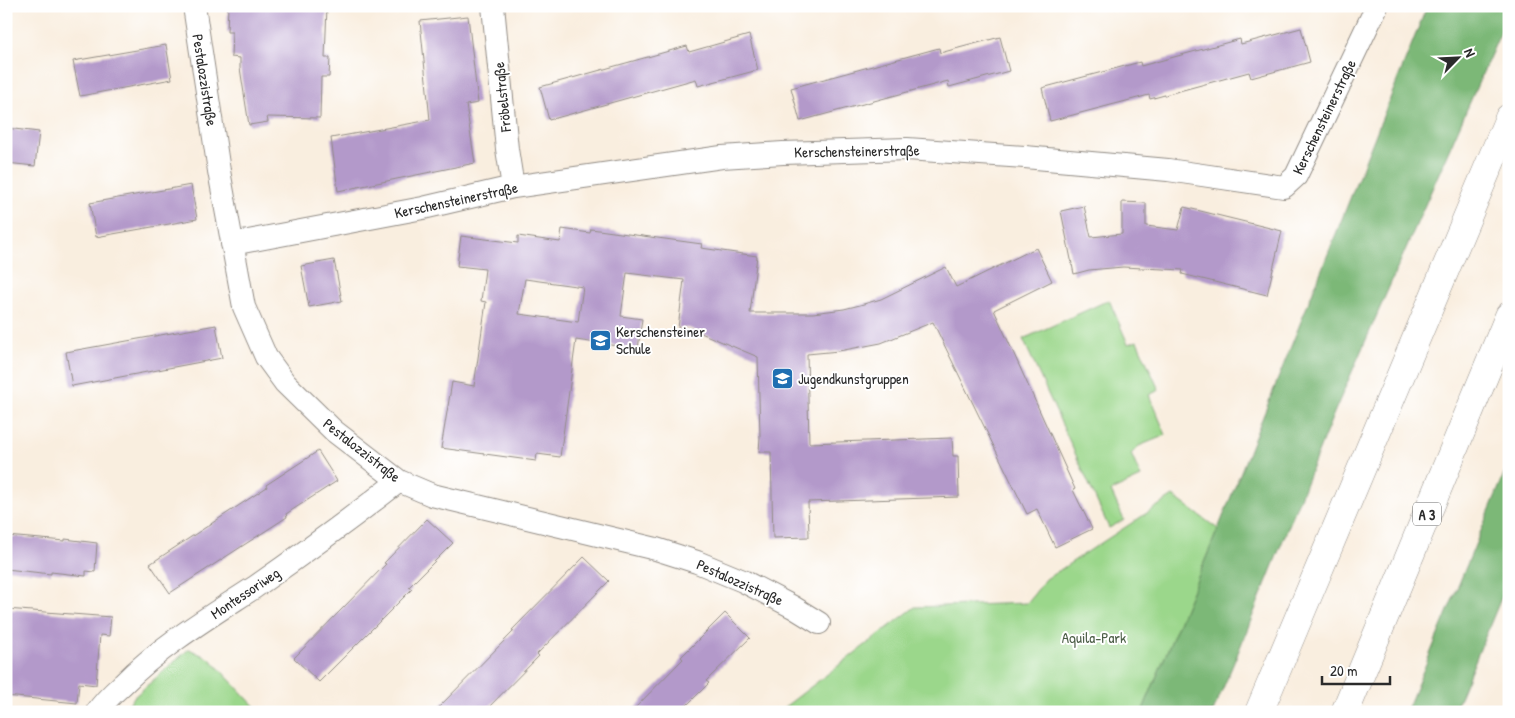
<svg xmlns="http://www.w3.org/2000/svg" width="1515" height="718" font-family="'Patrick Hand',sans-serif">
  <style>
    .green { fill: #9bd78b; stroke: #63815b }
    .forest { fill: #7cb877; stroke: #547251 }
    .building { fill: #b399ca; fill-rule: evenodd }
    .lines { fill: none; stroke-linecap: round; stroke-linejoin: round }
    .minor-casing { stroke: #928c85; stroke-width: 24 }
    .highway-casing { stroke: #928c85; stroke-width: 29 }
    .minor { stroke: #fff; stroke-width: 22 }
    .highway { stroke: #fff; stroke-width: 28 }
    .labels { text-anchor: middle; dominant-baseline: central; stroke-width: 4; stroke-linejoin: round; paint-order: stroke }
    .shield { fill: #fff; stroke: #6b6b6b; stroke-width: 1 }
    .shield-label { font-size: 14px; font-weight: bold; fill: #2b2b2b }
    .street-label { font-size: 15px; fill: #2b2b2b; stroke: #fff }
    .poi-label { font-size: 15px; fill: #2b2b2b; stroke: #fff; text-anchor: start }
    .park-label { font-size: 15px; fill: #4d5f48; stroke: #fff }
  </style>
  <rect width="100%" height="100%" fill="#fff"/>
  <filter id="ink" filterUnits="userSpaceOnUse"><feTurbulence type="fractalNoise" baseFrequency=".02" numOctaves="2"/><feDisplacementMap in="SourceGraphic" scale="10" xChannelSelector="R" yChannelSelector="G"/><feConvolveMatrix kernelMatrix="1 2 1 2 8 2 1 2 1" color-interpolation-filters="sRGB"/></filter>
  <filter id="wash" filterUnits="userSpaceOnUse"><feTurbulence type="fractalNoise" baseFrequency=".0096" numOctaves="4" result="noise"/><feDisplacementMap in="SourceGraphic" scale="20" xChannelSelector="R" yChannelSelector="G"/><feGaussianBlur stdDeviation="1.12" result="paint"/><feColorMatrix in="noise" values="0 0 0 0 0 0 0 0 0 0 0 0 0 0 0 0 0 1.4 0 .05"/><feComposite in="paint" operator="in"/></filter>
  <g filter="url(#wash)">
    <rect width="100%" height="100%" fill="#f9eedf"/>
    <path class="green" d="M1109,300L1128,344L1137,341L1159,390L1149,395L1166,435L1139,446L1131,454L1141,477L1111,491L1124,520L1109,528L1023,339Z
      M1173,496L1218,529L1142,712H778L915,607L1027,603L1046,579Z
      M189,649L210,659L260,712H123L134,697Z"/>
    <path class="forest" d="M1427,6H1509V13L1334,413L1237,655L1213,712H1142L1218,529Z
      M1509,463V579L1454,712H1406Z"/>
    <g id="blocks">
      <path class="building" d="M228,6H327L325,58H330L329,77H321L320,118L267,117L268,122L249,125L240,68V58L231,57L232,32H227Z
        M468,16L478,103L466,105L475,163L338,191L331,138L430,120L420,21Z
        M1301,28L1310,62L1251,78L1249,72L1150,99L1149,95L1050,121L1042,88L1140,62L1141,66L1240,39L1241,44Z
        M749,35L758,70L698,86L696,79L549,120L540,87L687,46L689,52Z
        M1000,37L1009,71L949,87L948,81L800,121L791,88L939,48L940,53Z
        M166,45L172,79L80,96L73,61Z
        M6,128L39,132L35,166L6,163Z
        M191,185L197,219L96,237L90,203Z
        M1122,202L1146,203V226L1178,230L1184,207L1282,231L1267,295L1182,274L1183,270L1123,267L1089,270L1074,274L1061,211L1084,206L1091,237L1122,234Z
        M562,229L590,233L591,229L702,244L701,248L757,256L750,313H813L844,309L860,305L881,299L946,267L956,287L1036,248L1052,281L994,310L1075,489L1073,490L1092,529L1055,547L1037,509L1027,514L933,322L881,343L839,351L807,354L809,443L952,438L953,456H958L959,497L808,502L809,537L773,538L771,452H759L760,437L758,357L689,328H678L684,280L627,273L621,316L642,319L638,349L576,340L560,457L537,454L536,461L441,448L452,382L474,386L486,302L481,301L485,269L457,266L461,236L518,243V236L560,242ZM525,279L583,287L578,322L519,314Z
        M334,260L342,301L309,307L301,266Z
        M216,325L222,358L72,386L66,352Z
        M318,451L337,481L286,514L287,517L170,593L150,564L267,487L266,485Z
        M427,519L453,543L409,587L412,589L319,682L294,658L386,564L384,563Z
        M6,536L65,541V539L97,543L95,572L86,571V576L51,572V574L6,569Z
        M584,557L609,581L537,654L539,656L484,712H434L514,631L512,630Z
        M6,609L111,617L109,636L100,635L96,685L79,683L77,703L6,696Z
        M725,613L750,638L706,681L709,683L680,712H631L683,659L681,657Z"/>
    </g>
  </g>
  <g filter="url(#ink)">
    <use href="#blocks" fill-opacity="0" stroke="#928c85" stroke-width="1"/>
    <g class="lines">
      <defs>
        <path id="minor" d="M194,6L219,171L244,307L266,357L285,383L334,431L399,481L432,495L656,549L697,562L743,581L793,607L819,623
          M493,6L507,149L513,187
          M232,244L423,208L513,187L722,157L783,153L907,149L1025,157L1168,170L1284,187L1296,176L1377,6
          M97,712C104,701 113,693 123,684C162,645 209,617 255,587C304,553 352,518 399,481"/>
        <path id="highway" d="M1259,712L1509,118
          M1345,712L1509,316"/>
      </defs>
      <use href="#minor" class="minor-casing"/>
      <use href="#highway" class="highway-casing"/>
      <use href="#minor" class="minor"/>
      <use href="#highway" class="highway"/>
    </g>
  </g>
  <defs>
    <symbol id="school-square" viewBox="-11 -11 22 22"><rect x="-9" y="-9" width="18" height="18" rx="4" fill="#1f6fb2" stroke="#fff"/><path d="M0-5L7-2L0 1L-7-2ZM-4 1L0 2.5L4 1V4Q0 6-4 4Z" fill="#fff"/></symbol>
  </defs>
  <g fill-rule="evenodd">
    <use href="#school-square" x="588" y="328" width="25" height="25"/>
    <use href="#school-square" x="770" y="366" width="25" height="25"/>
  </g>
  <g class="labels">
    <rect class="shield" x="1413" y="502.5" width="28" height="23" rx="4"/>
    <g class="shield-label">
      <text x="1427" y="514">A 3</text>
    </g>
    <g class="street-label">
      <text transform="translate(205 80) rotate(81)">Pestalozzistraße</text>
      <text transform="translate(502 97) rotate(-96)">Fröbelstraße</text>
      <text transform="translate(1324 117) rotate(-64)">Kerschensteinerstraße</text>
      <text transform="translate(857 151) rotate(-1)">Kerschensteinerstraße</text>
      <text transform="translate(456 200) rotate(-12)">Kerschensteinerstraße</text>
      <text transform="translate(362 450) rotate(38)">Pestalozzistraße</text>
      <text transform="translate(740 582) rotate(24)">Pestalozzistraße</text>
      <text transform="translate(245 593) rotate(-34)">Montessoriweg</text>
    </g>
    <g class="poi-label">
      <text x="616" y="331">Kerschensteiner<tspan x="616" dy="17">Schule</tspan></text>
      <text x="798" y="378">Jugendkunstgruppen</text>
    </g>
    <g class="park-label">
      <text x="1094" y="637">Aquila-Park</text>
    </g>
  </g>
  <rect width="1515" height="718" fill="none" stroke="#fff" stroke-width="25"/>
  <g transform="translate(1458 58) rotate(66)" stroke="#ffffff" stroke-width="4" paint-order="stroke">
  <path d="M0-4L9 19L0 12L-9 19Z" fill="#2b2b2b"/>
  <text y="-8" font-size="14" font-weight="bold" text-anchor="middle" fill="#2b2b2b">N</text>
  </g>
  <path d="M1322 676v8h68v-8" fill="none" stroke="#2b2b2b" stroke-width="2.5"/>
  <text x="1330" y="676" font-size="15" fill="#2b2b2b" stroke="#ffffff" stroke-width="4" paint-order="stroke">20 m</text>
</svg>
